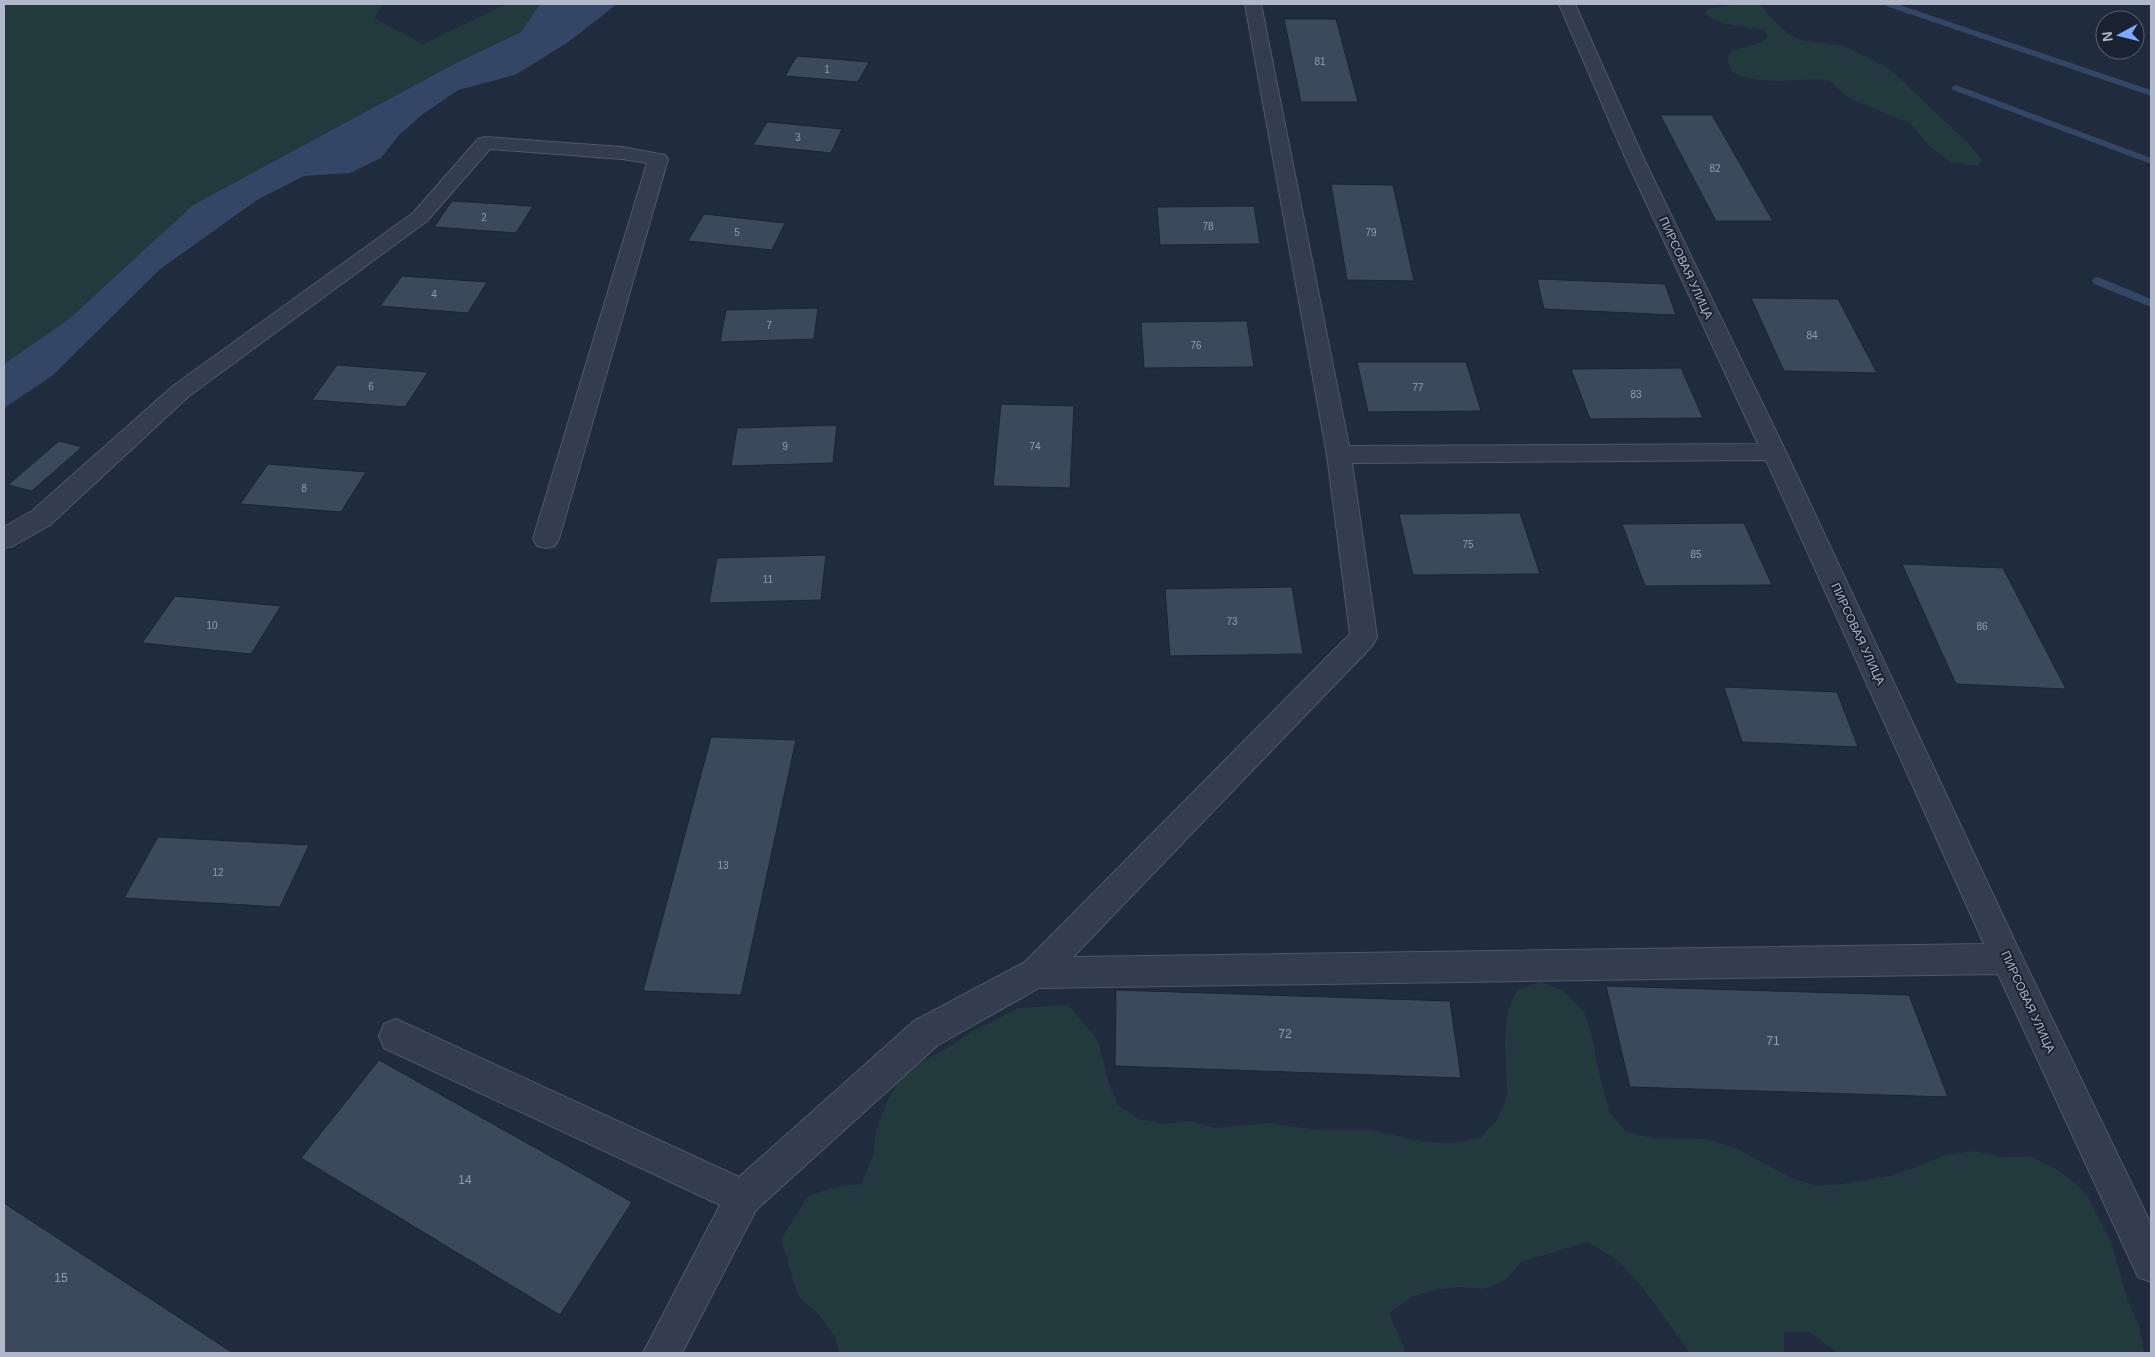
<svg xmlns="http://www.w3.org/2000/svg" width="2155" height="1357" font-family="Helvetica,sans-serif">
  <style>
    .green { fill: #22393e }
    .water { fill: #334666 }
    .lines { fill: none; stroke-linecap: round; stroke-linejoin: round }
    .stream { fill: #334666; fill-rule: evenodd }
    .building { fill: #3c495d; stroke: #1c2433 }
    .minor-casing { stroke: #505867; stroke-width: 2 }
    .minor { fill: #343d4d; fill-rule: evenodd }
    .labels { text-anchor: middle; dominant-baseline: central; stroke-width: 4; stroke-linejoin: round; paint-order: stroke }
    .number-label { font-size: 10px; fill: #939cae }
    .street-label { font-size: 12px; fill: #b0b8c9; stroke: #1a2231 }
    .near-number-label { font-size: 12px; fill: #939cae }
  </style>
  <rect width="100%" height="100%" fill="#202b3d"/>
  <path class="green" d="M4,4H383L374,18L423,44L506,4H540L521,32L454,64L193,205L69,319L4,364Z
    M1737,4H1760L1771,18L1790,35L1801,40L1845,46L1890,69L1971,146L1982,160L1978,166L1951,162L1930,147L1910,123L1858,102L1846,96L1829,80C1796,77 1764,88 1732,72L1727,58L1731,51L1762,42L1767,37L1765,30L1726,24L1704,14L1708,9Z
    M1540,982L1564,991L1584,1012L1592,1035L1597,1064L1609,1111L1626,1132L1653,1138L1708,1139L1736,1148L1788,1176L1815,1186L1842,1184L1895,1175L1946,1155L1974,1151L2002,1157L2030,1156L2060,1171L2086,1193L2112,1244L2127,1298L2140,1328L2144,1353H1838L1810,1332H1784V1353H1690L1639,1283L1616,1259L1588,1242L1521,1262L1506,1280L1484,1289L1459,1287L1434,1290L1411,1297L1389,1313L1406,1353H839L836,1338L818,1314L798,1296L781,1239L808,1196L835,1187L861,1184L873,1156L876,1129L887,1102L900,1078L923,1061L949,1047L971,1032L1018,1008L1068,1005L1098,1040L1109,1084L1118,1105L1139,1119L1164,1124L1189,1121L1216,1128L1266,1123L1319,1130H1371L1425,1142L1452,1143L1480,1138L1497,1120L1507,1096L1505,1041L1507,1012L1517,990Z"/>
  <path class="water" d="M540,4H617L567,43L515,75L458,90L423,114L399,135L381,158L350,173L304,176L257,200L159,270L52,376L4,408V364L69,319L193,205L454,64L521,32Z"/>
  <g class="lines">
    <path class="stream" d="M1885,4H1897L2151,90V96L1886,6Z
      M1956,85L2151,158V164L1953,90L1951,88Z
      M2098,277L2151,299V307L2094,284L2092,281L2094,278Z"/>
  </g>
  <path class="building" d="M1284,19H1336L1358,102H1301Z
    M797,56L869,62L858,82L785,76Z
    M1660,115H1712L1773,221H1716Z
    M767,122L842,129L831,153L753,145Z
    M1331,184L1393,185L1414,281L1347,280Z
    M452,201L533,206L516,233L434,227Z
    M1254,206L1260,244L1160,245L1157,207Z
    M704,214L785,223L772,250L688,241Z
    M402,276L487,282L468,313L380,306Z
    M1537,279L1665,284L1676,315L1544,309Z
    M1751,298L1838,299L1877,373L1784,371Z
    M818,308L814,339L720,342L726,310Z
    M1247,321L1254,367L1144,368L1141,322Z
    M1357,362H1466L1481,411L1368,412Z
    M337,365L428,372L405,407L312,400Z
    M1681,368L1703,418L1590,419L1571,369Z
    M1001,404L1074,406L1070,488L993,486Z
    M837,425L833,463L731,466L737,428Z
    M59,441L82,447L32,491L8,485Z
    M268,464L366,472L341,512L240,504Z
    M1520,513L1540,574L1413,575L1399,514Z
    M1744,523L1772,585L1645,586L1622,524Z
    M826,555L821,600L709,603L717,558Z
    M1902,564L2003,568L2066,689L1956,684Z
    M1292,587L1303,654L1170,656L1165,589Z
    M175,596L281,606L251,654L142,643Z
    M1724,687L1837,692L1858,747L1742,742Z
    M711,737L796,740L741,995L643,991Z
    M158,837L309,845L280,907L124,898Z
    M1606,986L1909,995L1948,1097L1630,1087Z
    M1116,990L1450,1001L1461,1078L1115,1066Z
    M379,1060L632,1202L560,1315L301,1158Z
    M4,1203L233,1353H4Z"/>
  <g class="lines">
    <defs>
      <path id="minor" d="M1245,4H1261L1349,446L1758,444L1625,157L1559,4H1575L1643,157L1786,452L2018,948L2151,1224V1282L2138,1277L1998,974L1039,988L938,1045L756,1210L682,1353H643L720,1205L384,1048L379,1036L384,1024L396,1019L739,1177L914,1021L1025,962L1350,634L1327,455ZM1766,460L1984,944L1073,957L1373,645L1377,637L1352,463Z
        M485,137L622,147L665,155L668,159L559,539L555,546L546,548L537,546L533,539L647,163L622,159L490,149L427,221L189,396L50,525L13,546L4,548V527L32,511L173,386L413,213L478,139Z"/>
    </defs>
    <use href="#minor" class="minor-casing"/>
    <use href="#minor" class="minor"/>
  </g>
  <g class="labels">
    <g class="number-label">
      <text x="1320" y="61">81</text>
      <text x="827" y="69">1</text>
      <text x="798" y="137">3</text>
      <text x="1715" y="168">82</text>
      <text x="484" y="217">2</text>
      <text x="1208" y="226">78</text>
      <text x="737" y="232">5</text>
      <text x="1371" y="232">79</text>
      <text x="434" y="294">4</text>
      <text x="769" y="325">7</text>
      <text x="1812" y="335">84</text>
      <text x="1196" y="345">76</text>
      <text x="371" y="386">6</text>
      <text x="1418" y="387">77</text>
      <text x="1636" y="394">83</text>
      <text x="785" y="446">9</text>
      <text x="1035" y="446">74</text>
      <text x="304" y="488">8</text>
      <text x="1468" y="544">75</text>
      <text x="1696" y="554">85</text>
      <text x="768" y="579">11</text>
      <text x="1232" y="621">73</text>
      <text x="212" y="625">10</text>
      <text x="1982" y="626">86</text>
      <text x="723" y="865">13</text>
      <text x="218" y="872">12</text>
    </g>
    <g class="street-label">
      <text transform="translate(1686 268) rotate(65)">ПИРСОВАЯ УЛИЦА</text>
      <text transform="translate(1858 634) rotate(65)">ПИРСОВАЯ УЛИЦА</text>
      <text transform="translate(2028 1002) rotate(65)">ПИРСОВАЯ УЛИЦА</text>
    </g>
    <g class="near-number-label">
      <text x="1285" y="1034">72</text>
      <text x="1773" y="1041">71</text>
      <text x="465" y="1180">14</text>
      <text x="61" y="1278">15</text>
    </g>
  </g>
  <rect width="2155" height="1357" fill="none" stroke="#b0b8c9" stroke-width="10"/>
  <g transform="translate(2120 35) rotate(263)"><circle r="24" fill="#1a2231" stroke="#565e6e"/>
  <path d="M0-4L9 19L0 12L-9 19Z" fill="#7eaaff"/>
  <text y="-8" font-size="14" font-weight="bold" text-anchor="middle" fill="#b0b8c9">N</text>
  </g>
</svg>
